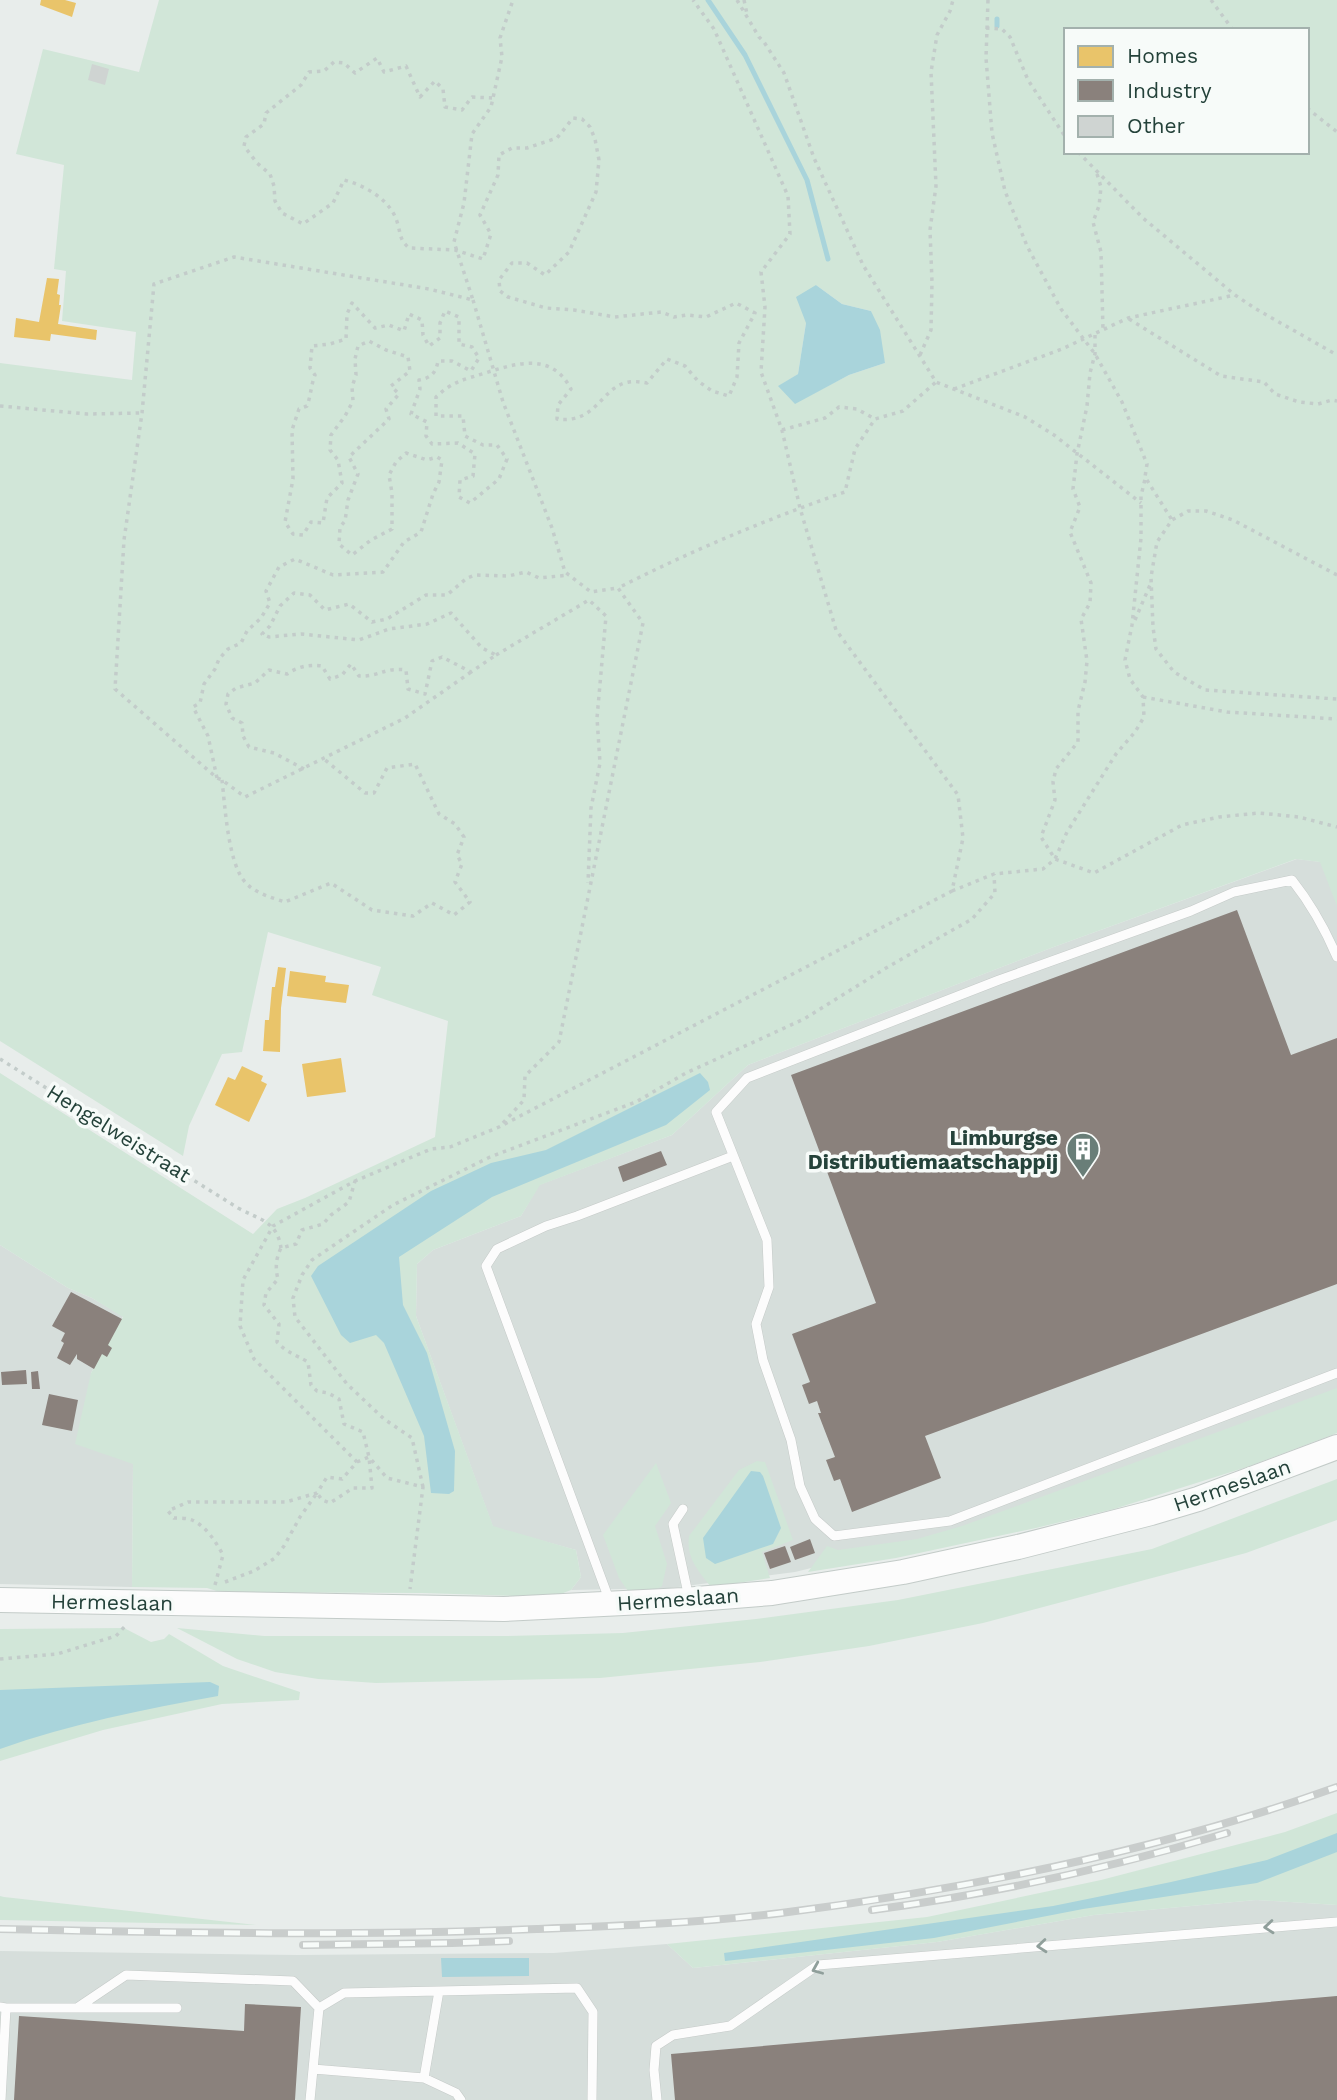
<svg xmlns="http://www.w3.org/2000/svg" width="1337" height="2100" font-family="'Work Sans',sans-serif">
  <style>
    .built { fill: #d6dedb }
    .green { fill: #d1e6d8; fill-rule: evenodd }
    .water { fill: #a9d4db }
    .homes { fill: #e9c46a }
    .industry { fill: #8a817c }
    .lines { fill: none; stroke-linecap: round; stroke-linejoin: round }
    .stream { stroke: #a9d4db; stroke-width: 5 }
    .building { fill: #cfd4d2 }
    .lane-casing { stroke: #c5cac8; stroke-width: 10 }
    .secondary-casing { stroke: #c3cbc8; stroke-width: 26 }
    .path { stroke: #c3ccca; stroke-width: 3.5; stroke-dasharray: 3.5 5; stroke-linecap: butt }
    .lane { stroke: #fcfcfc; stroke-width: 9 }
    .secondary { stroke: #fcfcfc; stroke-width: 24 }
    .rail-casing { stroke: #c9cdcc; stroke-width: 8 }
    .rail { stroke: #f7fbf9; stroke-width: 5; stroke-dasharray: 16; stroke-linecap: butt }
    .oneway { stroke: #909f9b }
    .labels { text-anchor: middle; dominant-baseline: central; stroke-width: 7; stroke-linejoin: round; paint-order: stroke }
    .street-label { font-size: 21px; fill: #24423a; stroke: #f7fbf9 }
    .poi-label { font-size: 21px; font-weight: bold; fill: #24423a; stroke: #f7fbf9; text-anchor: end }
  </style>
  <rect width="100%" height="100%" fill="#e8edeb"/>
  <path class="built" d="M1297,859L1337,864V1401L1010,1519L795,1572L670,1588L571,1590L581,1577L576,1550L493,1527L416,1316L417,1264L433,1250L521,1216L539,1185L672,1135L748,1065L1051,948Z
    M0,1245L68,1288L92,1298L123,1316L91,1373L133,1464L132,1587L0,1584Z
    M1256,1900L1337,1905V2100H0V1951L298,1955L554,1953L667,1944L693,1968L937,1942L1094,1915Z"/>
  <path class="green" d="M159,0H1337V906L1320,862L1296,859L1051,948L748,1065L672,1135L540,1185L521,1216L433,1250L417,1264L416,1316L493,1526L576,1550L581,1577L571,1590L553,1597L422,1593L220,1592L207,1588L132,1587L133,1464L75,1444L91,1373L123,1317L92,1298L68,1288L0,1245V1073L253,1234L277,1209L305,1198L435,1137L448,1021L372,995L381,967L268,932L242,1052L222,1054L189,1126L183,1156L0,1041V363L132,380L136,332L62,321L66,271L54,269L64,165L16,154L43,49L139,72ZM1066,30H1307V152H1066ZM816,285L842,304L871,311L885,363L849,375L795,403L779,386L798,374L806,323Z
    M1337,1388V1433L1247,1467L1114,1509L1036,1528L896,1558L808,1572L827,1546L838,1550L917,1539L962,1526Z
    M757,1461L765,1462L793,1540L762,1552L770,1578L711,1587C698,1570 686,1558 689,1536L739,1470Z
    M656,1463L671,1503L655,1526L667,1564L662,1586L648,1594H630L619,1578L603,1535Z
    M1337,1479V1520L1246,1553L983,1623L869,1646L760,1662L600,1678L376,1683L318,1679L275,1672L237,1659L177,1628L264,1636H507L623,1633L756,1619L898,1600L1152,1549Z
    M124,1628L151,1642L164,1639L169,1634L223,1666L300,1692L299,1700L222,1704L103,1730L0,1761V1629Z
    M1337,1813V1905L1256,1900L1094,1915L937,1942L693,1968L667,1944L927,1917L1101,1880L1285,1832Z
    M0,1896L4,1897L256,1925L0,1920Z"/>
  <path class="water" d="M816,285L842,304L871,311L880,330L885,363L849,375L795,404L778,386L798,374L806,323L796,297Z
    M700,1073L708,1082L710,1090L666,1125L492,1197L399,1257L403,1305L427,1353L455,1451L454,1491L449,1494L431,1493L424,1436L384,1343L376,1335L350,1343L341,1335L311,1276L318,1266L431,1191L491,1163L546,1150Z
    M751,1471L760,1472L763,1476L781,1528L773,1544L715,1564L706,1558L703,1538Z
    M210,1682L219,1686L218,1696C145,1709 70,1724 0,1749V1690Z
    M1337,1833V1852L1257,1883L1083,1909L934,1938L725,1961L724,1953L1053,1906L1171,1882L1267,1860Z
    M441,1958H529V1976L442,1977Z"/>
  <path class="homes" d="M41,0H65L76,3L72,17L40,5Z
    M47,278L59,279L57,294L60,295L59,305H61L58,324L97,330L96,340L51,334L50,341L14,337L16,318L39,322Z
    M278,967L286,968L281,1008L280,1052L263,1051L265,1020H269L272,987H275Z
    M290,971L326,976L325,982L349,985L346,1003L287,996Z
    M341,1058L346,1092L307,1097L302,1064Z
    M242,1066L263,1076L261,1081L267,1084L249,1122L215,1105L228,1077L235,1080Z"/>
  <path class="industry" d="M1237,910L1291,1055L1337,1038V1284L925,1436L941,1478L852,1512L840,1479L834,1481L826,1460L835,1457L818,1413H821L817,1401L809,1404L802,1385L810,1382L792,1334L876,1303L791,1075Z
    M661,1151L667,1165L623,1182L618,1167Z
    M71,1292L122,1319L108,1345L112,1348L107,1357L102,1354L94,1369L77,1359V1354L70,1365L57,1358L64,1343L61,1341L65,1333L52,1326Z
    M26,1370L27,1384L2,1385L1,1372Z
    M38,1371L40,1389H32L31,1372Z
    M49,1394L78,1400L72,1431L42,1425Z
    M810,1539L815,1553L795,1560L790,1547Z
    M785,1546L791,1562L770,1569L764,1553Z
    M1337,1996V2100H675L671,2054Z
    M245,2004L301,2007L295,2100H14L19,2016L244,2031Z"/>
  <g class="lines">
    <path class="stream" d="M708,0L745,55L807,180L828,259
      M997,26V19"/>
  </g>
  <path class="building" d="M92,64L109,69L105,85L88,80Z"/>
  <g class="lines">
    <defs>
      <path id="lane" d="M1337,957C1325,929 1311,904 1292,880L1234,892L1191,911L999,980L747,1078L716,1112L767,1240L769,1287L756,1324L763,1360L791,1440L800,1486L815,1519L834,1536L950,1521L1337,1373
        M683,1509L673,1524L689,1598
        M610,1602L486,1266L497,1249L546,1226L577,1216L733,1156
        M0,2007L6,2008L1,2100
        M6,2008H177
        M77,2008L126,1975L293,1981L319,2008L310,2100
        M319,2008L344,1993L577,1988L593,2012L592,2100
        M313,2069L424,2078L456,2093L461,2100
        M424,2078L439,1991
        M657,2100L654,2070L656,2046L673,2035L730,2026L818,1965L1337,1922"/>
      <path id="secondary" d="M0,1600L504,1609L684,1600L772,1593L903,1572L1018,1547L1151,1513L1198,1499L1337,1447"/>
    </defs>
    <use href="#lane" class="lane-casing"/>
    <use href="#secondary" class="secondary-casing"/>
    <path class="path" d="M737,0L759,37L764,42L784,73L814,158L863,265L936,382L1025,417L1054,435L1141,503
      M744,0L747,14
      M988,0L986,58L992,133L1005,191L1027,246L1061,309L1095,354L1122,402L1147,464L1145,477L1172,520
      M1211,0L1233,30
      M986,28L1002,29L1010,37L1028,80L1066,138
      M1307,108L1337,132
      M1078,152L1143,218L1235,295L1256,309L1337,355
      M1097,174L1101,187L1099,206L1093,222L1101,252L1103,330
      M473,300L503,402L552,528L565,572L591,592L618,588
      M1129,319L1221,376L1264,382L1275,394L1299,402L1318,404L1332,400L1337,401
      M1095,335V354L1090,373L1087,406L1077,454L1073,489L1080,507L1070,532L1091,583L1090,603L1081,619L1087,661L1085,682L1078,711V742L1056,769L1053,782L1055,800L1041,837L1055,859L1094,873L1182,825L1219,817L1259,813L1299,817L1337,827
      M920,355L931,330L932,282L930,230L936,186L931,72L937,35L950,11L953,0
      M954,389L1062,349L1128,318L1235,295
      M0,406L87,414L142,413
      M782,430L825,418L839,407L857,409L875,419
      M1337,575L1233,520L1206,511H1188L1172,520L1157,542L1151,577L1153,627L1156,649L1174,672L1205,690L1337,699
      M1135,620L1150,585
      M496,655L589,600L606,616L597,718L600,763L591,808L588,883
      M471,672L405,718L245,797L222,780L217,778L115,689L124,540L142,413L154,284L234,257L429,289L473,300L454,242L464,203L472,134L491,107L502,57L500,38L513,0
      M1143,697L1227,712L1337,719
      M304,769L274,753L249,747L243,736L242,723L232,718L226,704L228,694L236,688L255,683L269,670L287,674C297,667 309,664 322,666L330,679L342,675L351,664L359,676C379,677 384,667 406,670L408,689L425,694L432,661L442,657L471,672L496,655L482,648L451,613L427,624L389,629L359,640L301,634L269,637L262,634L270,626L280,606L294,593L310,595L325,610L349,604L372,622L387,619L426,595H447L467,578L475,575L508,576L526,572L539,578L569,575
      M217,778L208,736L193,707L200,703L204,684L215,669L219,659L228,649L241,643L247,631L261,618L270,603L266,591L279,567L295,559L333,575L383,572L404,542L421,532L433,494L439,482L442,460L437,457L427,460L406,453L396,462L389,475L392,493V529L371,540L352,555L339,544L340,527L345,521L348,500L358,474L349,457L389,419L386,409L399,394L391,386L410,371L408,357L386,350L369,341L358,346L355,359L356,375L352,387L353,401L345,416L331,435L330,450L338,460L342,483L327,498L323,523L311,522L303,535L293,534L285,522L293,479L292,430L299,409L307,406C311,395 311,385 315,375L310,368L312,346L330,344L346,339L347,314L352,303L375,328L389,325L404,331L409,314L422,320L423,335L429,346L440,338V323L445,311L459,317V344L472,347L479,358L471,371L452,361H438C436,373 431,378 419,380L420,389L411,414L427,422L426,436L432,444L458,443L475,454L473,476L460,480L459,497L470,503L499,479L507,459L497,445H483L465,436L463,416H436V397C453,381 463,380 485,373C517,363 552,352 571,389L558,405L557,419C598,424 600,387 629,382C635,381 641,382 647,383L667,359L685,366L698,381L712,391L729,396L737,377L739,343L755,313L736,303L706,317L687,315L674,317L661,312L615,317L574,310L546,308L508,297L500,291L499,280L512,263H527L545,275L569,252L596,192L599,160L595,139L590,127L582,119L573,118L557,138L527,148H512L499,155L498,175L480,215L491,234L483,259L455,250L409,248C400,240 401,236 398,225C392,200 366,186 344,180L333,203L303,224L282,213L275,201L274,186L270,174L257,163L244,146L246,137L264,124L266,113L301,85L309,72L324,71L334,62L344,63L355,73L377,58L384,72L406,66L420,97L435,81L443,89L445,107L462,110L472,97L492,98
      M222,780C225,806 228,863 245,882C254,893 273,898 285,902L331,883L372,910L413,916L432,903L454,915L470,902L455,882L462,864L457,855L464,837L455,824L439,814L415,764L387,768L374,793H365L324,759
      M952,891L994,874L1043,869L1055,859L1067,832L1116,754L1135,732L1144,717L1143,697L1130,679L1125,660L1132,625L1141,538V496L1145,479
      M0,1059L238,1208C260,1220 277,1221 281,1248
      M503,1123L524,1100L525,1076L559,1042L643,623L618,588C691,551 767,519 845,492L855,449L875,419L903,411L936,382
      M357,1462L369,1457L387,1478L423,1487L410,1589
      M423,1487L412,1438L384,1419L347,1384L295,1317L293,1298L302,1275L312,1260L393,1205L490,1157L636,1102L686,1073L804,1019L886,968L972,919L995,893L994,874
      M225,1582L254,1571L275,1558L284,1546L300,1517L317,1493L322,1500L330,1503L353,1488H372L369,1457L363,1432L344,1424L339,1399L328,1393L317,1391L311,1385L308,1362C295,1354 288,1354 277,1342L279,1324L264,1305L266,1293L278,1279C275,1268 276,1258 281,1248L296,1244L302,1230L323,1224L331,1215L349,1202L355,1181
      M215,1585L223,1555C216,1542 206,1526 192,1520C187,1518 179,1518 174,1518L168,1511L188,1502H286L317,1493L327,1477L342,1479L357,1462L254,1359L240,1326L243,1280L273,1226L355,1181L431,1149L450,1147L499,1127L952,891L963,838L958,795L836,630L800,508L782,430L761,372L765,307L761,272L790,234L788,196L714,29L693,0
      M0,1659L57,1654L116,1636L127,1624"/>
    <use href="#lane" class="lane"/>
    <use href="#secondary" class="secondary"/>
    <defs>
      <path id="rail" d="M872,1910C992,1894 1111,1868 1227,1833
        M0,1929C179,1933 358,1936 537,1929C618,1926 700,1923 781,1913C969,1889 1158,1851 1337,1787
        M303,1945L452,1943L509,1941"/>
    </defs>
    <use href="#rail" class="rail-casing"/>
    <use href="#rail" class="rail"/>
  </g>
  <defs><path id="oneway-chevron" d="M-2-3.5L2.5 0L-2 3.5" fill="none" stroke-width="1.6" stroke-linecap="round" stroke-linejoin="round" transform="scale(1.75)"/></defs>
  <g class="oneway">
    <use href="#oneway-chevron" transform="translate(1269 1927) rotate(175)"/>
    <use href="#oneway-chevron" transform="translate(1042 1946) rotate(175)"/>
    <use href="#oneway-chevron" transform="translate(817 1969) rotate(157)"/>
  </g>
  <defs>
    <symbol id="building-pin" viewBox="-11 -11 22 30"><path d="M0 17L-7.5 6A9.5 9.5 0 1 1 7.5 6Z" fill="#697e78" stroke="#f7fbf9"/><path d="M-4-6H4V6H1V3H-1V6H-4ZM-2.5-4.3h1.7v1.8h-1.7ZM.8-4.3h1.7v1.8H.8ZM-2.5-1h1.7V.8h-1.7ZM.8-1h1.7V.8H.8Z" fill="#fff"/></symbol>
  </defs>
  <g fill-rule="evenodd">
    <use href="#building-pin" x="1064" y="1130" width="38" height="52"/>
  </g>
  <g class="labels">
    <g class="street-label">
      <text transform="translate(119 1133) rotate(32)">Hengelweistraat</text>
      <text transform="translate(1232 1485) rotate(-19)">Hermeslaan</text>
      <text transform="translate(678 1599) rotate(-4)">Hermeslaan</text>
      <text transform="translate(112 1602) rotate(1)">Hermeslaan</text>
    </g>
    <g class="poi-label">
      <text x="1058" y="1137">Limburgse<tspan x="1058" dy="24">Distributiemaatschappij</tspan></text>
    </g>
  </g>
  <rect x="1064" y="28" width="245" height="126" fill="#f7fbf9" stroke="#a3b1ad" stroke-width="2"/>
  <rect x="1078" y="46" width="35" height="21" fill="#e9c46a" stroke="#a3b1ad" stroke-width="2"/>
  <text x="1127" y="63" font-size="21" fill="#24423a">Homes</text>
  <rect x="1078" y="80" width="35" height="21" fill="#8a817c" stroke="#a3b1ad" stroke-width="2"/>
  <text x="1127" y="98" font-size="21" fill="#24423a">Industry</text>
  <rect x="1078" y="116" width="35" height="21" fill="#cfd4d2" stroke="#a3b1ad" stroke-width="2"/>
  <text x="1127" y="133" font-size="21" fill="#24423a">Other</text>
</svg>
